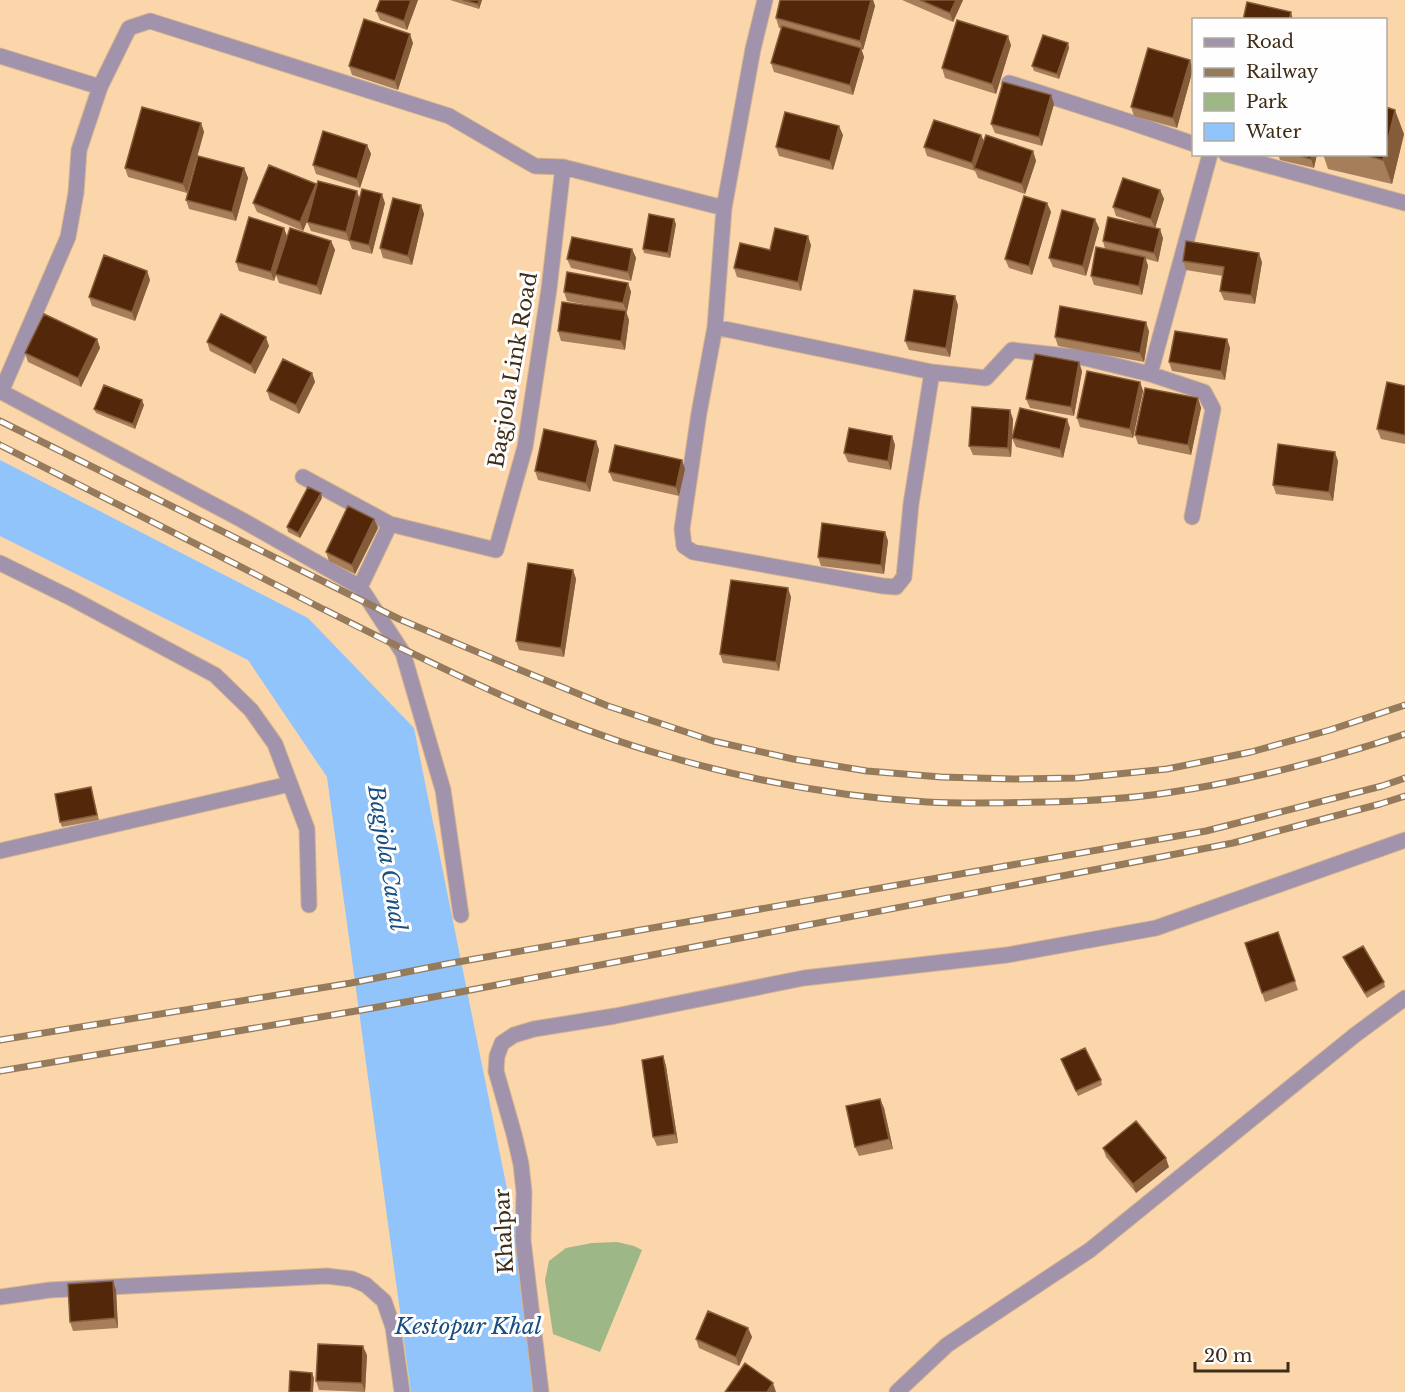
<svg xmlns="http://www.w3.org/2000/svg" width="1405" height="1392" font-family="'Libre Baskerville',serif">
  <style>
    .green { fill: #9eb787 }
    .water { fill: #90c4fa }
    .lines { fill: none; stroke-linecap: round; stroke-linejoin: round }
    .minor-casing { stroke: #d5b48d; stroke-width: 17 }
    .minor { stroke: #a193ac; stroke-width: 15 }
    .rail-casing { stroke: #957b5b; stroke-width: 7 }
    .rail { stroke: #fefefe; stroke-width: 4.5; stroke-dasharray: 14; stroke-linecap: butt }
    .wall { fill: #a77e5a }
    .shaded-wall { fill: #855c3a }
    .building { fill: #532709; stroke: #855c3a; stroke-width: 1.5 }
    .labels { text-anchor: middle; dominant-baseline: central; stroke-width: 6; stroke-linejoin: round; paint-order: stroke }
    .street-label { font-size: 21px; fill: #3e2c16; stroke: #fefefe }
    .water-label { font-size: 22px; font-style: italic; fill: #194e80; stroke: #fefefe }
  </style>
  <rect width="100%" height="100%" fill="#fbd6ab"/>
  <path class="green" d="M617,1242L634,1246L642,1250L600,1352L553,1334L545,1280L549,1261L566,1248L592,1243Z"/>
  <path class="water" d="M0,460L308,618L414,728L548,1392H411L327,777L248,660L0,536Z"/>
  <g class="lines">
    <defs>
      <path id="minor" d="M0,56L100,87
        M1009,83L1127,121L1194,144
        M1226,154L1405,203
        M724,208L753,49L765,0
        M715,327L932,372L986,378L1012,350L1085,358L1150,374L1204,392L1213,409L1192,517
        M1150,374L1210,154
        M0,391L242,520L360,587L403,653L443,790L461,915
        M1,392L68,237L76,193L79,150L100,87L129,28L150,21L449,116L535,166L563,167L724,208L715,327L699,413L682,529L684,546L693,552L883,586L896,587L904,577L911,504L932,372
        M303,477L390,524L496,550L525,447L549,289L563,167
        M0,563L71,598L215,675L251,710L275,744L307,829L309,905
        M360,587L390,524
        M0,851L290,784
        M0,1297L50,1290L327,1276L352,1279L366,1285L384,1301L393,1327L402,1392
        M541,1392L523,1240L524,1192L521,1164L514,1134L496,1071L497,1056L502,1043L514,1035L534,1029L615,1016L804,978L1007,955L1156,928L1405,840
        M897,1392L947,1345L1090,1250L1355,1035L1405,998"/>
    </defs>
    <use href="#minor" class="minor-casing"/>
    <use href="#minor" class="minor"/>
    <defs>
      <path id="rail" d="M0,421L399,619L513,667L608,706L713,741L793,759L867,771L941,777L1013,779L1078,778L1167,769L1251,752L1330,730L1405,705
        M0,445C105,498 209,550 313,604C428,662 545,722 670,757C753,781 840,797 927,802C967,804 1007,803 1047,802C1086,801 1127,799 1166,793C1247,781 1327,760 1405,734
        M0,1040L351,983L452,963L1206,831L1382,786L1405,778
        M0,1071L356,1011L455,993L1233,843L1380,804L1405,796"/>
    </defs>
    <use href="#rail" class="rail-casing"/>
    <use href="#rail" class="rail"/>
  </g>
  <path class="wall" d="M380,0H418L407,30L380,20L376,11Z
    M450,0H482L479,9Z
    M780,0H873L875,6L863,50L861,49L864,57L853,95L774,72L771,63L781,28H779L776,18Z
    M902,0H963L953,22Z
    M413,43L398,90L352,75L349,66Z
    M1068,43L1069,48L1059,79L1034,71L1032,66Z
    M1011,45L996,94L945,78L942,68Z
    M1193,69L1177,128L1134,116L1131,107Z
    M1054,104L1042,146L995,133L991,124Z
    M201,123L204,132L187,193L128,177L125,168Z
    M1404,134L1392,184L1328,169L1323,154H1386Z
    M843,135L833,170L779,156L776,147Z
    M981,135L984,141L1033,151L1036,161L1025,194L978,178L975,171L927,156L924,147Z
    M367,145L371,154L360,188L316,174L313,165Z
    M1278,154H1317L1314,168L1280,160Z
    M244,168L248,178L236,221L189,209L186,200Z
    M316,187L360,198L385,203L372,254L352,249L349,241L311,231L307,222L308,219L303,231L257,212L253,203Z
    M1160,190L1164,199L1155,228L1163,238L1158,262L1146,259L1148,266L1142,295L1094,285L1091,276L1105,249L1103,241L1154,228L1116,216L1113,207Z
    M1047,203L1051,212L1032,275L1009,268L1005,259Z
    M421,205L424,214L412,265L383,258L380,248Z
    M676,224L670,258L644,253L643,249Z
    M284,228L287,236L331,241L335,250L321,295L279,283L276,275L274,281L239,271L236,262Z
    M1099,228L1086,276L1053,267L1049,258Z
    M811,245L801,291L737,277L734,268L770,250Z
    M632,249L636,258L631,281L571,268L567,259Z
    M1183,261L1262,262L1255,304L1224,300L1220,291L1223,276L1186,270Z
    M147,271L150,280L135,321L92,306L89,297Z
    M628,283L631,292L626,312L629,320L625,350L561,341L558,331L598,307L567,301L564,292Z
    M958,305L950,357L909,350L905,341Z
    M1149,331L1144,362L1058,346L1055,337Z
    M97,339L100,348L81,387L28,362L25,353Z
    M1227,339L1230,348L1225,380L1172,371L1169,362Z
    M207,342L269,346L255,374L210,351Z
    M1082,371L1074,416L1030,408L1026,399Z
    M312,373L315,382L299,414L270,400L267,391Z
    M1140,382L1143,391L1133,438L1080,427L1077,418Z
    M1405,386V444L1381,439L1377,429Z
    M1198,398L1201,408L1191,455L1138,444L1135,435Z
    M144,405L135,429L96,413L94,409Z
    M1013,419L1011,457L973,455L969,446Z
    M1070,428L1063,458L1016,447L1012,438Z
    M892,436L895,445L891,470L848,462L844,453Z
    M596,441L599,450L590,492L538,480L535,471Z
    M682,460L685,469L679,496L613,481L609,472Z
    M1338,461L1333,501L1276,494L1273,485Z
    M322,498L300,538L288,532L287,527Z
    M374,519L378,528L355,574L329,561L326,552Z
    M885,532L888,541L884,574L821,566L818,557Z
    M573,570L576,579L564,657L519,650L516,641Z
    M791,597L779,671L723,663L720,654Z
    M91,787L99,820L62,827L60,822Z
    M1278,932L1298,990L1265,1002L1262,993Z
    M1343,957L1384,982L1385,987L1367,998L1345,962Z
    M663,1056L666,1066L678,1143L657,1146L653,1137Z
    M1061,1059L1101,1080L1102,1085L1078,1096Z
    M880,1099L884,1108L893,1149L859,1156L855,1147Z
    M1103,1148L1169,1167L1136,1193L1106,1157Z
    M113,1281L116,1290L118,1328L73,1331L70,1322Z
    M748,1328L752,1337L739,1366L699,1348L696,1339Z
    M367,1355L365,1392L319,1390L316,1381Z"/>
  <path class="shaded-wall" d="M411,0H418L407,30L404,21Z
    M479,0H482L479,9L478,4Z
    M871,0H873L875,6L863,50L860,41Z
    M956,0H963L953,22L950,13Z
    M1291,12L1293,20H1289Z
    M410,34L413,43L398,90L395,81Z
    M1008,36L1011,45L996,94L992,84Z
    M1068,43L1069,48L1059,79L1057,74Z
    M861,48L864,57L853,95L850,85Z
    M1190,60L1193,69L1177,128L1173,118Z
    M1051,95L1054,104L1042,146L1039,137Z
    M1395,110L1404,134L1392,184L1383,160L1384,154H1386V148Z
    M201,123L204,132L187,193L183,184Z
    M839,126L843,135L833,170L830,161Z
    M981,135L985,144L974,168L975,172L972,163Z
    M367,145L371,154L360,188L357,179Z
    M1033,151L1036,161L1025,194L1022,184Z
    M1312,154H1317L1314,168L1311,159Z
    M244,168L248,178L236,221L232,212Z
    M316,184L319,193L303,231L300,222Z
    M1160,190L1164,199L1155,228L1151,219Z
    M357,191L360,200L349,241L346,232Z
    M382,194L385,203L372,254L369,245Z
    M1047,203L1051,212L1032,275L1029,266Z
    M421,205L424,214L412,265L408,256Z
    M674,219L676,224L670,258L668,253Z
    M1095,219L1099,228L1086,276L1083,266Z
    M284,228L287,237L274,281L271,272Z
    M1160,229L1163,238L1158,262L1154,253Z
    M808,236L811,245L801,291L798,282Z
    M331,241L335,250L321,295L317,286Z
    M632,249L636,258L631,281L628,272Z
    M1259,253L1262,262L1255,304L1251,295Z
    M1145,257L1148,266L1142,295L1139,286Z
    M147,271L150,280L135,321L132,312Z
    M628,283L631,292L627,312L623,303Z
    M955,296L958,305L950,357L946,348Z
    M626,311L629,320L625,350L621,341Z
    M1146,322L1149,331L1144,362L1140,353Z
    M266,337L269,346L255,374L251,365Z
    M97,339L100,348L81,387L78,378Z
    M1227,339L1230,348L1225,380L1221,371Z
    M1079,362L1082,371L1074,416L1071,407Z
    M312,373L315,382L299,414L296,405Z
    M1140,382L1143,391L1133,438L1130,429Z
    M1198,398L1201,408L1191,455L1188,445Z
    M142,400L144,405L135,429L133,424Z
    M1010,410L1013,419L1011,457L1008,448Z
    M1067,419L1070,428L1063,458L1060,449Z
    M892,436L895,445L891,470L888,461Z
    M596,441L599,450L590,492L586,483Z
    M1335,452L1338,461L1333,501L1329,492Z
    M682,460L685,469L679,496L676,487Z
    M321,493L322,498L300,538L298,533Z
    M374,519L378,528L355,574L352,565Z
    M885,532L888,541L884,574L881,565Z
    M573,570L576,579L564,657L561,648Z
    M788,588L791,597L779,671L776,662Z
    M663,1056L666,1066L678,1143L675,1134Z
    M880,1099L884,1108L893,1149L889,1139Z
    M1166,1158L1169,1167L1136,1193L1133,1184Z
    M113,1281L116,1290L118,1328L115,1318Z
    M748,1328L752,1337L739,1366L736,1357Z
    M363,1346L367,1355L365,1392L362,1383Z
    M312,1373L314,1378L313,1392H311Z
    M773,1383L776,1392H767Z"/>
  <path class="building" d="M380,0H411L404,21L376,11Z
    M463,0H479L478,4Z
    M780,0H871L860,41L776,18Z
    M920,0H956L950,13Z
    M1247,2L1291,12L1289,20H1243Z
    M364,19L410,34L395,81L349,66Z
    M957,20L1008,36L992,84L942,68Z
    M782,26L861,48L850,85L771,63Z
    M1043,35L1068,43L1057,74L1032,66Z
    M1148,48L1190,60L1173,118L1131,107Z
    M1003,82L1051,95L1039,137L991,124Z
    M142,107L201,123L183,184L125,168Z
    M1386,107L1395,110L1386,148Z
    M785,112L839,126L830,161L776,147Z
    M934,120L981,135L972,163L924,147Z
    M323,131L367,145L357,179L313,165Z
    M986,135L1033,151L1022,184L974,168Z
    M1293,154H1312L1311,159Z
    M1361,154H1384L1383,160Z
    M198,156L244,168L232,212L186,200Z
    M269,165L316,184L300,222L253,203Z
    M1123,178L1160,190L1151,219L1113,207Z
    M318,181L357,191L346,232L307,222Z
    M362,189L382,194L369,245L349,240Z
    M1024,196L1047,203L1029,266L1005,259Z
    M393,198L421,205L408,256L380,248Z
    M1062,210L1095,219L1083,266L1049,258Z
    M649,214L674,219L668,253L643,249Z
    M249,217L284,228L271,272L236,262Z
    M1108,217L1160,229L1154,253L1103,241Z
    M290,228L331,241L317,286L275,274Z
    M775,228L808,236L798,282L734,268L740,243L770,250Z
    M572,237L632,249L628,272L567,259Z
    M1186,241L1259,253L1251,295L1220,291L1224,267L1183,261Z
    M1096,247L1145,257L1139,286L1091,276Z
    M104,255L147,271L132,312L89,297Z
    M567,272L628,283L623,303L564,292Z
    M914,290L955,296L946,348L905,341Z
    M562,302L626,311L621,341L558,331Z
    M1060,306L1146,322L1140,353L1055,337Z
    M44,314L97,339L78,378L25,353Z
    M221,314L266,337L251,365L207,342Z
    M1175,331L1227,339L1221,371L1169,362Z
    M1035,354L1079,362L1071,407L1026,399Z
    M283,359L312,373L296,405L267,391Z
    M1087,371L1140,382L1130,429L1077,418Z
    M1387,382L1405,386V435L1377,429Z
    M104,385L142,400L133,424L94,409Z
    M1145,388L1198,398L1188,445L1135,435Z
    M972,407L1010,410L1008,448L969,446Z
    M1020,408L1067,419L1060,449L1012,438Z
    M849,428L892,436L888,461L844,453Z
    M544,429L596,441L586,483L535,471Z
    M1278,444L1335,452L1329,492L1273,485Z
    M615,445L682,460L676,487L609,472Z
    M308,487L321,493L298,533L287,527Z
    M348,506L374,519L352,565L326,552Z
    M822,523L885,532L881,565L818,557Z
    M528,563L573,570L561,648L516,641Z
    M731,580L788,588L776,662L720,654Z
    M91,787L97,815L60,822L55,794Z
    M1278,932L1295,981L1262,993L1245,943Z
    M1363,946L1384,982L1365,993L1343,957Z
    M1085,1048L1101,1080L1076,1091L1061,1059Z
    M663,1056L675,1134L653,1137L642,1060Z
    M880,1099L889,1139L855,1147L846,1106Z
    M1136,1121L1166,1158L1133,1184L1103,1148Z
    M113,1281L115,1318L70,1322L68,1284Z
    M708,1311L748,1328L736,1357L696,1339Z
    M318,1344L363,1346L362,1383L316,1381Z
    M745,1363L773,1383L767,1392H725Z
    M290,1371L312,1373L311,1392H289Z"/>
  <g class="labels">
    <g class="street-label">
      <text transform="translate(513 370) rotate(-80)">Bagjola Link Road</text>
      <text transform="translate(504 1231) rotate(-93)">Khalpar</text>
    </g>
    <g class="water-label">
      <text transform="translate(387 858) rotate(81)">Bagjola Canal</text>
      <text x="468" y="1326">Kestopur Khal</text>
    </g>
  </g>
  <rect x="1192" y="18" width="195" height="138" fill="#fefefe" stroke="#b1aaa1" stroke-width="1.5"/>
  <rect x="1204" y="38" width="30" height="9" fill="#a193ac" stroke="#b1aaa1" stroke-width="1.5"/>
  <text x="1246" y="48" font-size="18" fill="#3e2c16">Road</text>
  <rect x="1204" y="68" width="30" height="9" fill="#957b5b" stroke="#b1aaa1" stroke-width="1.5"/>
  <text x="1246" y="78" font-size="18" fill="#3e2c16">Railway</text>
  <rect x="1204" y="93" width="30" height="18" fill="#9eb787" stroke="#b1aaa1" stroke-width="1.5"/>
  <text x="1246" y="108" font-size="18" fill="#3e2c16">Park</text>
  <rect x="1204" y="123" width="30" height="18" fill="#90c4fa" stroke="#b1aaa1" stroke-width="1.5"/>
  <text x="1246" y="138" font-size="18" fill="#3e2c16">Water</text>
  <path d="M1195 1362v9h93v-9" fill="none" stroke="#3e2c16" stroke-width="3"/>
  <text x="1204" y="1362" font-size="18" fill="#3e2c16" stroke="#fefefe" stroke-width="4.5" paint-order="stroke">20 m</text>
</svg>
